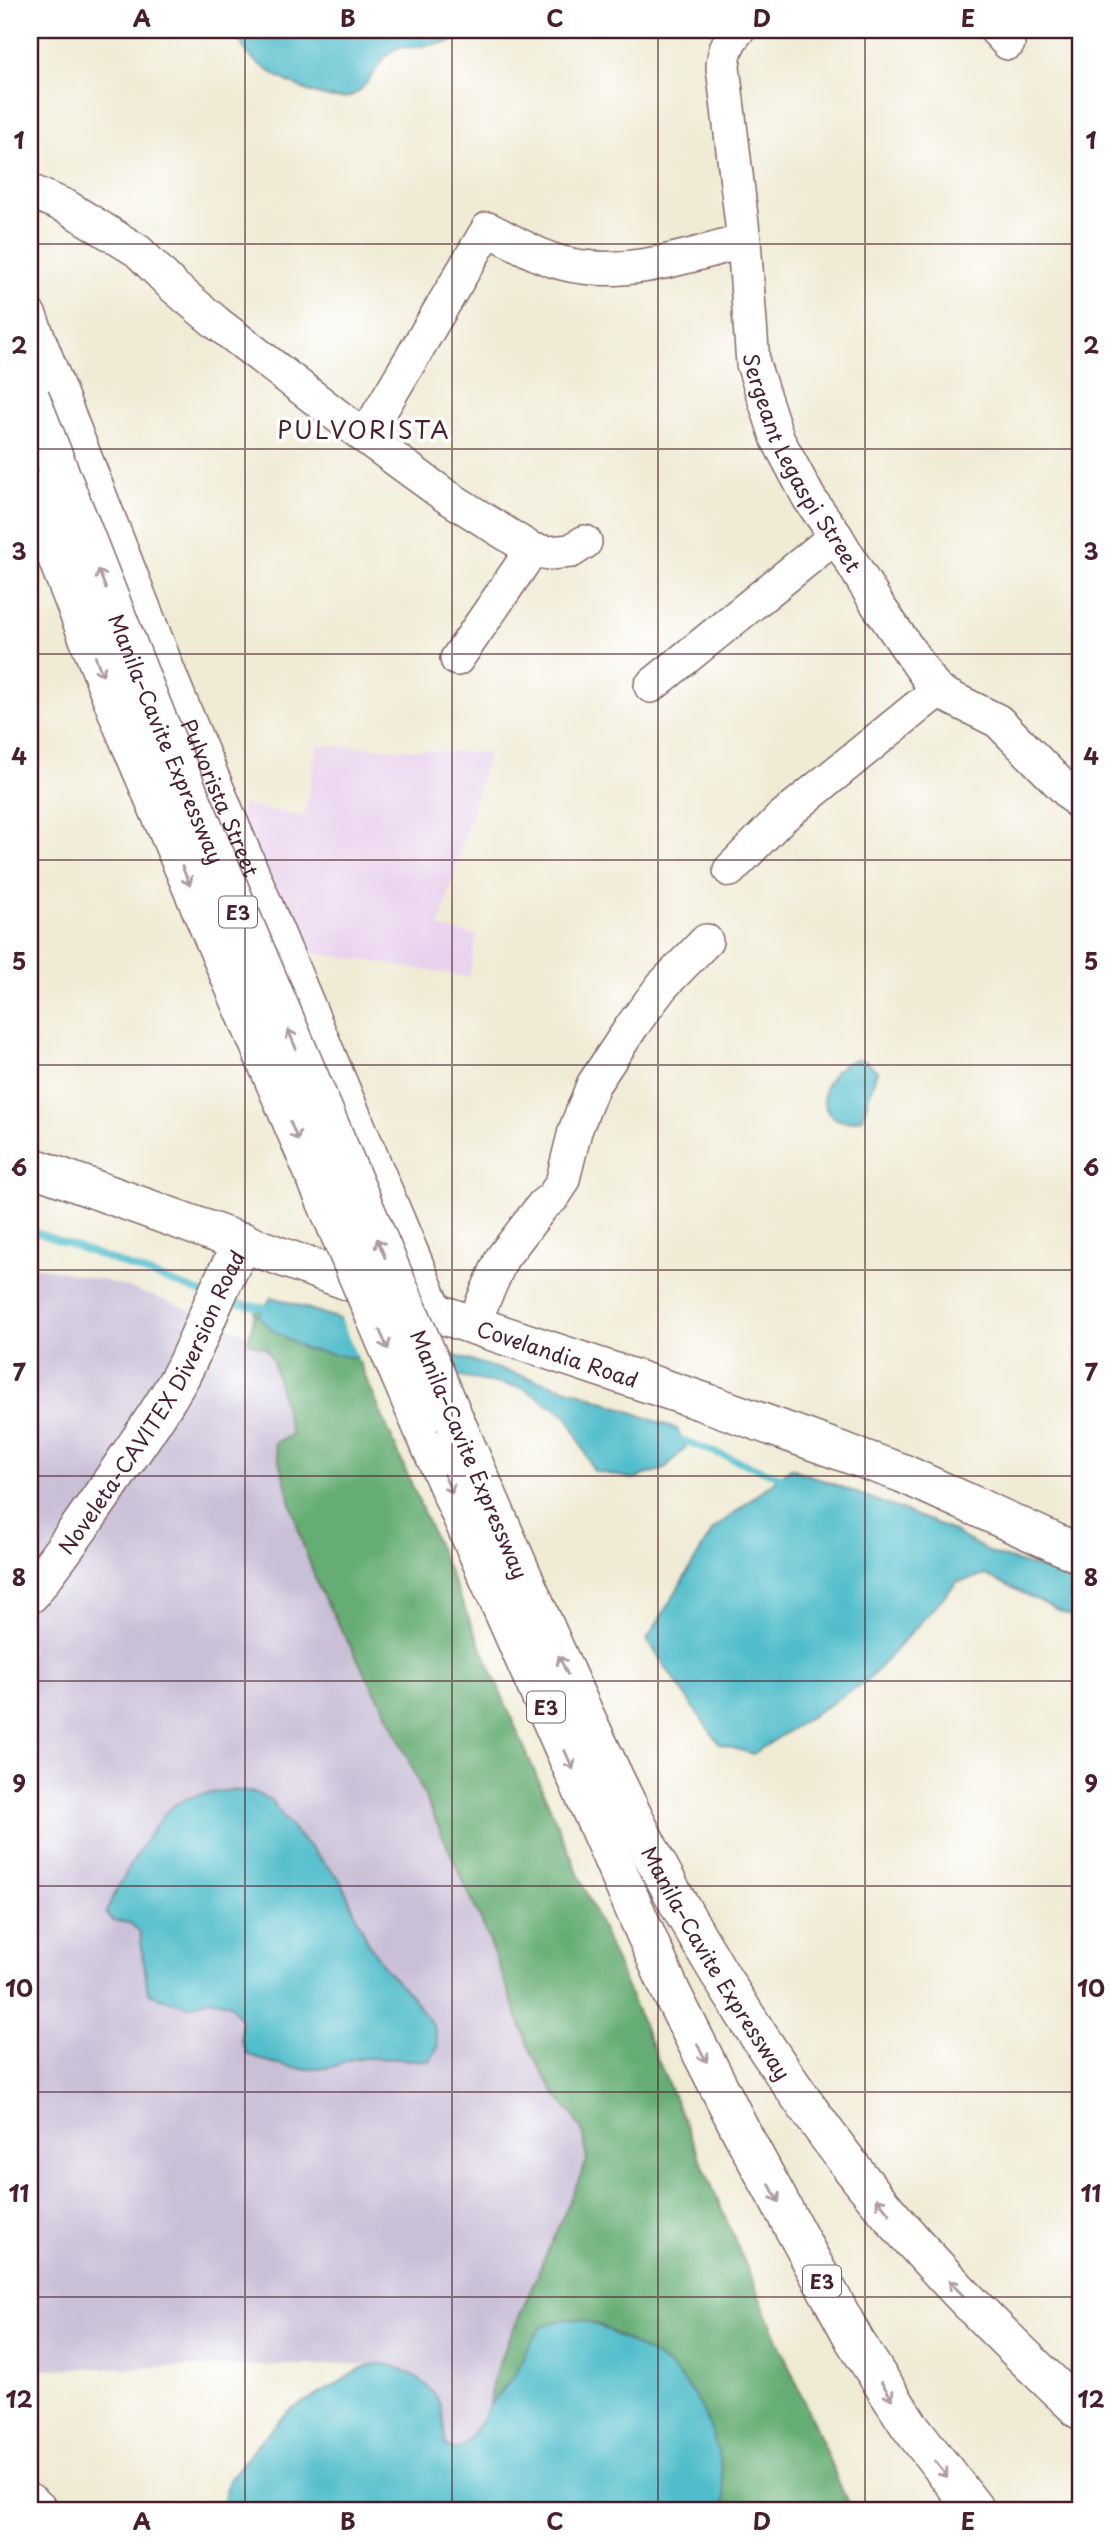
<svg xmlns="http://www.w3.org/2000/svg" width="1110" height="2541" font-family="'Playpen Sans',sans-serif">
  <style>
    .built { fill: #e9d2ed }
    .industrial { fill: #c9bfd7 }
    .forest { fill: #66ad74; stroke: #586650; stroke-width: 2 }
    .water { fill: #51bdcb; stroke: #4e6e7b; stroke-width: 2 }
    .pier { fill: #efebd4 }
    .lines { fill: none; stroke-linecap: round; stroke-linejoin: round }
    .stream { stroke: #51bdcb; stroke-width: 7 }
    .minor-casing { stroke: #846666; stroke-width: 36 }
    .major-casing { stroke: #846666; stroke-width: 41 }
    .highway-casing { stroke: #846666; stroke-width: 41 }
    .minor { stroke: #fff; stroke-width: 33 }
    .major { stroke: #fff; stroke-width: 38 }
    .highway { stroke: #fff; stroke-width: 38 }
    .highway-bridge-casing { stroke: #846666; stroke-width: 41; stroke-linecap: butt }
    .highway-bridge { stroke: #fff; stroke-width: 38 }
    .oneway { stroke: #ae9aa0 }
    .grid { fill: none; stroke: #4a1f2b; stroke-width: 2; stroke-opacity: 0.55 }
    .labels { text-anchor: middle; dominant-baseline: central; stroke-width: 7; stroke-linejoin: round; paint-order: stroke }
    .shield { fill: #fff; stroke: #80626b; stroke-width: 2 }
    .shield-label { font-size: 19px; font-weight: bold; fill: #4a1f2b }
    .street-label { font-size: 21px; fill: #4a1f2b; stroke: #fff }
    .quarter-label { font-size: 24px; letter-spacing: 2px; fill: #4a1f2b; stroke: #fff }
    .neatline { fill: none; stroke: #4a1f2b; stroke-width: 2.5 }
    .grid-label { font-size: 23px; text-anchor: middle; font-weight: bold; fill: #4a1f2b }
  </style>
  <rect width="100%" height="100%" fill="#fff"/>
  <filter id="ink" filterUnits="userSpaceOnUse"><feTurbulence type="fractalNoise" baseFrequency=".0143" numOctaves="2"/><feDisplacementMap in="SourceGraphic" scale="14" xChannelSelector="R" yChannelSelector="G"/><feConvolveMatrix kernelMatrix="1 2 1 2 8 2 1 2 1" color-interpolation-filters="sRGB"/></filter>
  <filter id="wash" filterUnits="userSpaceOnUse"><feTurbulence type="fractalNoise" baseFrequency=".00686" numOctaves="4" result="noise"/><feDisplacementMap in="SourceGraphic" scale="28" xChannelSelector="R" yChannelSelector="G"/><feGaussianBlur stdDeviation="1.57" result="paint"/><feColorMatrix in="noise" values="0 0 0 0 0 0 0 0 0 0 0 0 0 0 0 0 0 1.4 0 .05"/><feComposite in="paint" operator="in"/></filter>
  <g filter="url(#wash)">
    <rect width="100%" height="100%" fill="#efebd4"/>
    <path class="built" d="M318,745L488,753L439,928L477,935L469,977L291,949L238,822L242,805L304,817Z"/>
    <path class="industrial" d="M30,1265L110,1282L173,1303L250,1335L248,1342L266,1348L273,1361L291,1436L274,1443L287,1484L354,1655L389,1717L484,1927L532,2054L555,2094L571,2112L584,2135L587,2161L501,2358L492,2384L490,2405L465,2445L455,2450L446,2446L443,2434V2412L437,2399L421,2380L381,2364L30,2369Z"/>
    <path class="forest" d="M256,1308L351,1343L851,2511H726L725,2492L671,2367L602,2326L579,2319H565L542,2326L528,2347L516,2374L490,2405L492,2384L501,2358L587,2161L584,2135L571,2112L555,2094L532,2054L484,1927L389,1717L320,1590L303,1545L274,1443L291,1435L273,1361L266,1348L248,1342Z"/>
    <path class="water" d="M235,30H480C460,43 437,44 413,47C409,47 402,47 397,48C376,57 371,90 348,97C323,104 274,76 255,61C245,53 239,41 235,30Z
      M856,1059L866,1061L877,1071L862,1118C819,1136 806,1077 856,1059Z
      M272,1297L452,1355L581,1393L677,1429L686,1447L664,1469L633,1479L594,1471L567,1416L523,1388L305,1349L272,1330L258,1316Z
      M791,1468L943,1526L995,1555L1056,1573L1080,1584V1621L986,1575L957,1582L870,1678L753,1754L719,1744L647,1640L713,1530Z
      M231,1790L255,1793L271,1800L289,1825L341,1881L368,1942L386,1970L412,1997L434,2027L438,2047L430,2061C405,2060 378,2056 353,2059C346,2060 340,2065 332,2067C305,2073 272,2064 247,2054L241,2040V2020L229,2003L209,1999L190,2006L160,1998L148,1992L140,1933L130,1923L113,1921L106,1913C114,1892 156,1818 173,1806C189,1794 212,1793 231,1790Z
      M565,2319C591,2319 603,2328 625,2340C640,2348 658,2356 671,2368C710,2403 724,2461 726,2511H224C223,2500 223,2490 230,2480C241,2463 278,2419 294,2408C307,2399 323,2393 337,2384C351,2375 361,2365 379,2364C399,2363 428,2383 437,2399C446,2413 442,2430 446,2446L455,2450L466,2445L490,2405L516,2374L528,2347L542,2326Z"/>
    <path class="pier" d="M339,1314L443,1348L456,1379L359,1362Z"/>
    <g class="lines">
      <path class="stream" d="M30,1230L205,1294
        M226,1302L273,1309
        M674,1437L788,1480"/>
    </g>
  </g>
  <g filter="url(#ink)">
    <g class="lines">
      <defs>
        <g id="minor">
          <path id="s1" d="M738,30C727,42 724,52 723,67L744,241L753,364L778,440L809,498L836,536L877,604L937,691L998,721L1080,804"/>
          <path d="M996,30L1008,43"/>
          <path d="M30,191L67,207L138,251L174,287L217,323L365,437L488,229C511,240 537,257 562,263C622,279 686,257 744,241"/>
          <path id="s2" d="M30,316L175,688L437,1313"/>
          <path d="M365,437L443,494L532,550L549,553L571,551L585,542"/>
          <path d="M457,659L532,550"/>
          <path d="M651,686L836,536"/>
          <path d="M730,870L781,818L937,691"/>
          <path d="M473,1324L502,1258L543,1205L553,1197L562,1183L575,1131L593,1085L632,1026L662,986L706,941"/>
        </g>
        <g id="major">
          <path id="s3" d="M30,1166L437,1313L707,1403L902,1473L1080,1554"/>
          <path id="s4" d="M30,1594C64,1550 96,1505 127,1459C146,1431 166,1403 182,1373C204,1330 218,1284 244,1242"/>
          <path d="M30,2503L39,2511"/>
        </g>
        <g id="highway">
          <path d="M420,1422L671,1992L742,2133L855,2341L909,2425L976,2511"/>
          <path id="s5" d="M456,1423C520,1569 582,1718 655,1860C709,1963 778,2071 849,2164C918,2254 998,2333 1080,2410"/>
        </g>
      </defs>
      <use href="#minor" class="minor-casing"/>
      <use href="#major" class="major-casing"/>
      <use href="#highway" class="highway-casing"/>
      <use href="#minor" class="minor"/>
      <use href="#major" class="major"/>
      <use href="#highway" class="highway"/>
      <defs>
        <g id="highway-bridge">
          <path id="s6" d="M30,397L156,716L456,1423"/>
          <path d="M30,489L123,726L420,1422"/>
        </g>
      </defs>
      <use href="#highway-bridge" class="highway-bridge-casing"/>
      <use href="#highway-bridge" class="highway-bridge"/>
    </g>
    <defs><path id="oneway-shaft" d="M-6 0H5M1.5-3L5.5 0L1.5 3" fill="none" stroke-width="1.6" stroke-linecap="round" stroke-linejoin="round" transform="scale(1.75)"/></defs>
    <g class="oneway">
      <use href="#oneway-shaft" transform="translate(102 579) rotate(-112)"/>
      <use href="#oneway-shaft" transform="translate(99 666) rotate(69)"/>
      <use href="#oneway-shaft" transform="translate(186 876) rotate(67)"/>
      <use href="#oneway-shaft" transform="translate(292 1039) rotate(-113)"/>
      <use href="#oneway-shaft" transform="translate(294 1131) rotate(67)"/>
      <use href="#oneway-shaft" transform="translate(381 1248) rotate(-113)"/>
      <use href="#oneway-shaft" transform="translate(384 1340) rotate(66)"/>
      <use href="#oneway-shaft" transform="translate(448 1484) rotate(66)"/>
      <use href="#oneway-shaft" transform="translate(563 1665) rotate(-115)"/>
      <use href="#oneway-shaft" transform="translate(569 1760) rotate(66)"/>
      <use href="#oneway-shaft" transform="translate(702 2053) rotate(63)"/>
      <use href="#oneway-shaft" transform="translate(774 2193) rotate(62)"/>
      <use href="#oneway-shaft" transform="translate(883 2206) rotate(-129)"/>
      <use href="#oneway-shaft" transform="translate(956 2288) rotate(-133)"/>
      <use href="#oneway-shaft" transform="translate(887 2391) rotate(57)"/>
      <use href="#oneway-shaft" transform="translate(941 2469) rotate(52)"/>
    </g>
  </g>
  <path class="grid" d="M245,30V2511M452,30V2511M658,30V2511M865,30V2511M30,244H1080M30,449H1080M30,654H1080M30,860H1080M30,1065H1080M30,1270H1080M30,1476H1080M30,1681H1080M30,1886H1080M30,2092H1080M30,2297H1080"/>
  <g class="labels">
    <g class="shield">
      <rect x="219" y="896.5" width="38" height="31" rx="5"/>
      <rect x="527" y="1691.5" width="38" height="31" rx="5"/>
      <rect x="803" y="2265.5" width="38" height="31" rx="5"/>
    </g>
    <g class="shield-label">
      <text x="238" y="912">E3</text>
      <text x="546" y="1707">E3</text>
      <text x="822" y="2281">E3</text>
    </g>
    <g class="street-label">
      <text stroke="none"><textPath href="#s1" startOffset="450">Sergeant Legaspi Street</textPath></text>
      <text stroke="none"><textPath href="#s6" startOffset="368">Manila–Cavite Expressway</textPath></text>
      <text stroke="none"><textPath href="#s2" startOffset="518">Pulvorista Street</textPath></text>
      <text stroke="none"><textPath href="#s3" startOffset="560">Covelandia Road</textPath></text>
      <text stroke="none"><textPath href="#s4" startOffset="228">Noveleta-CAVITEX Diversion Road</textPath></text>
      <text transform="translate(470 1454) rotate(67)">Manila–Cavite Expressway</text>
      <text stroke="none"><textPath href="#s5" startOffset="600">Manila–Cavite Expressway</textPath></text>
    </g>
    <g class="quarter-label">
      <text x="364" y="429">PULVORISTA</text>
    </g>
  </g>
  <rect width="1110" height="2541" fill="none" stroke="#fff" stroke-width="77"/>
  <rect x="38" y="38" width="1034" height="2464" class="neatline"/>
  <g class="grid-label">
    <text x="142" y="27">A</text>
    <text x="348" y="27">B</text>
    <text x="555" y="27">C</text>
    <text x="762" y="27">D</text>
    <text x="968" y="27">E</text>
    <text x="19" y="149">1</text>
    <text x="1091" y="149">1</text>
    <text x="19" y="354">2</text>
    <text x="1091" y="354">2</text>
    <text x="19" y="560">3</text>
    <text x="1091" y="560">3</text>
    <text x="19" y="765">4</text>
    <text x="1091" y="765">4</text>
    <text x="19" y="970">5</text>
    <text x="1091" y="970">5</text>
    <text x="19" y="1176">6</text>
    <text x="1091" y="1176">6</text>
    <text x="19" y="1381">7</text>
    <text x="1091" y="1381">7</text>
    <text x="19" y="1586">8</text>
    <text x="1091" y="1586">8</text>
    <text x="19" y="1792">9</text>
    <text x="1091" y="1792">9</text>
    <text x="19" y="1997">10</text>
    <text x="1091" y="1997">10</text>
    <text x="19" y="2202">11</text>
    <text x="1091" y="2202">11</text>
    <text x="19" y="2408">12</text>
    <text x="1091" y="2408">12</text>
    <text x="142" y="2530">A</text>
    <text x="348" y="2530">B</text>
    <text x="555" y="2530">C</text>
    <text x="762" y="2530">D</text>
    <text x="968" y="2530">E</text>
  </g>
</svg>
